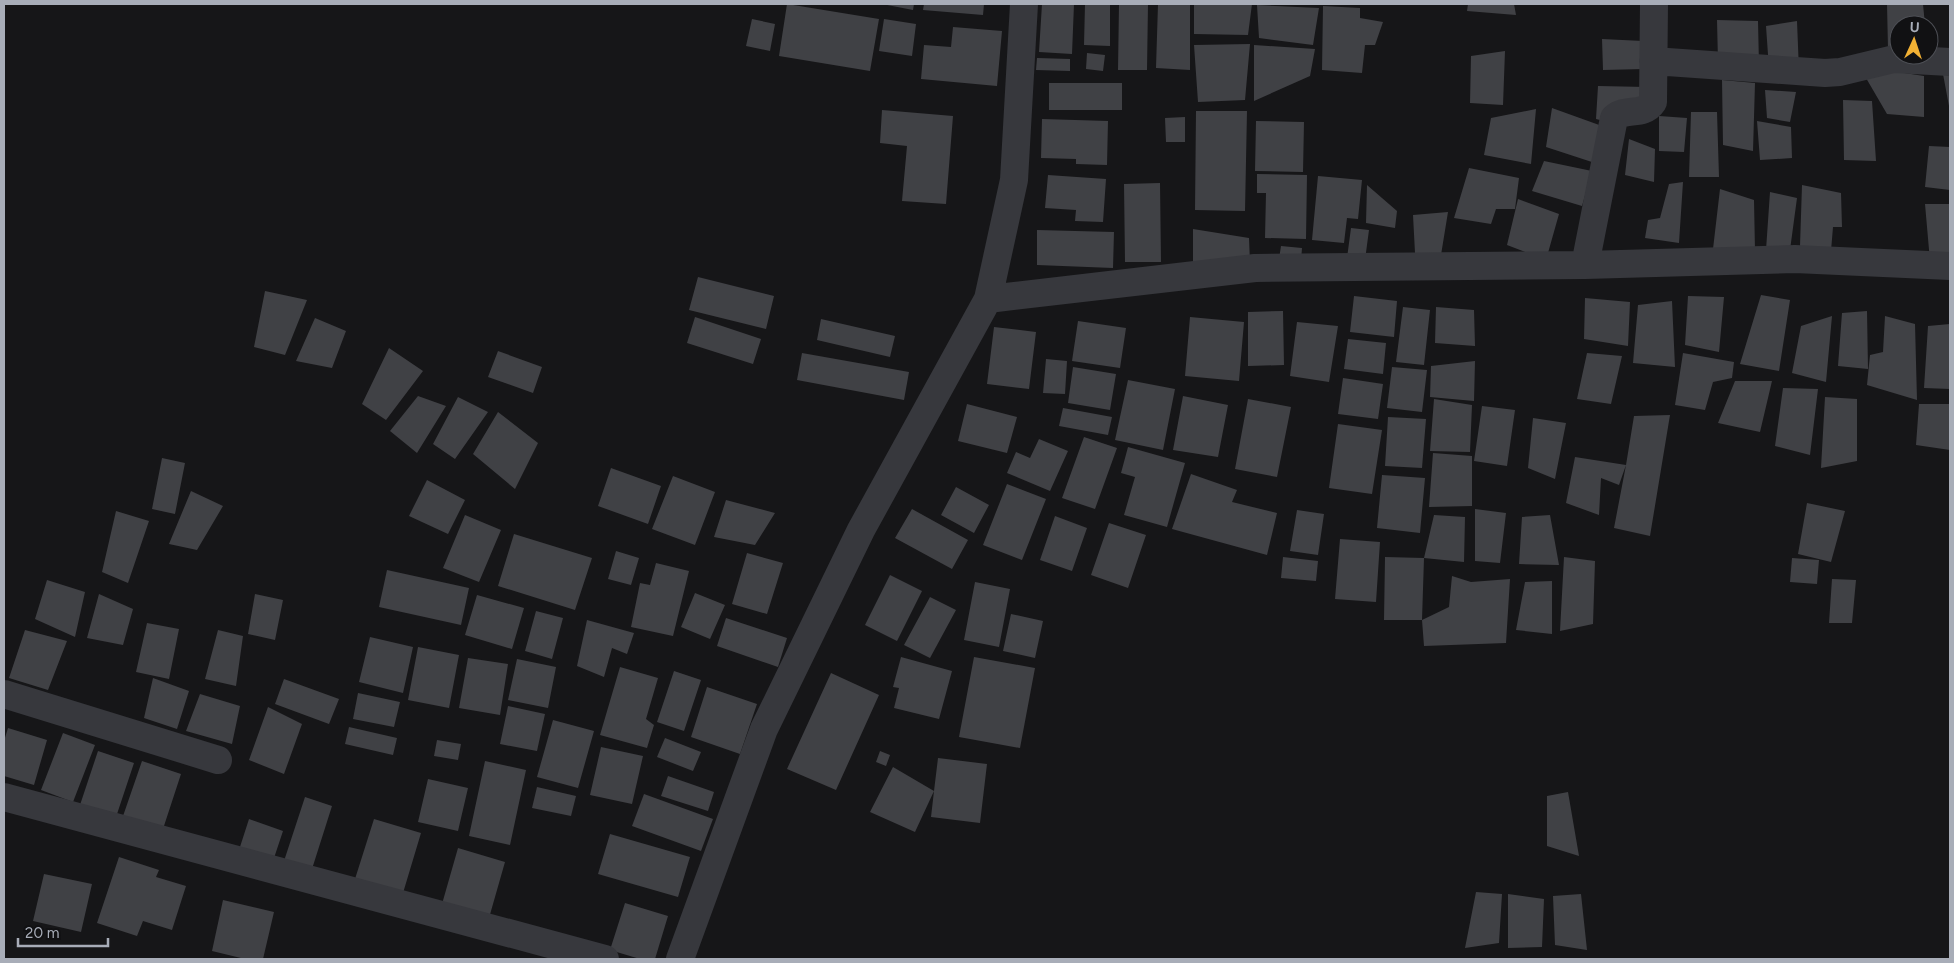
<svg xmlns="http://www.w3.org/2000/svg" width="1954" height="963" font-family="Figtree,sans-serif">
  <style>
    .building { fill: #404145 }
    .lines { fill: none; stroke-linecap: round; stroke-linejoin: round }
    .street { stroke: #37383d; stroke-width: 28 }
  </style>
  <rect width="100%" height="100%" fill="#161618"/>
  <path class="building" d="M787,4L879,19L870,71L779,56Z
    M882,4H914L913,10Z
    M924,4H984L983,15L923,10Z
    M1042,4H1074L1072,54L1039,52Z
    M1085,4H1110V46L1084,45Z
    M1119,4H1148L1147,70H1118Z
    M1158,4H1190V70L1156,68Z
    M1194,4H1252L1248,35L1194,34Z
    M1468,4H1514L1516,15L1467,11Z
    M1887,4H1923L1925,25H1899V48L1888,49Z
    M1257,5L1319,8L1313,45L1259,38Z
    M1323,6L1360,8V18L1383,22L1375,45H1365L1362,73L1322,70Z
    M752,19L775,24L770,51L746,46Z
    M884,19L916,24L912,56L879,51Z
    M1717,20L1758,21L1759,65L1718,62Z
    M1797,21L1799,71L1769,69L1766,26Z
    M953,27L1002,31L997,86L921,79L924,45L951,47Z
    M1602,39L1643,41L1644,69L1603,70Z
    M1250,44L1245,100L1198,102L1194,45Z
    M1254,45L1315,49L1310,76L1254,101Z
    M1505,51L1503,105L1470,103L1471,56Z
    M1087,53L1105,55L1103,71L1086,69Z
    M1037,58L1070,59V71L1036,70Z
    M1859,66L1924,76V117L1887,114Z
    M1943,74L1950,76V106H1949Z
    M1722,80L1755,83L1753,151L1723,145Z
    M1049,83H1122V110H1049Z
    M1598,86L1647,87L1646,104L1608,122L1596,119Z
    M1765,90L1796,92L1790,122L1767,118Z
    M1843,100L1872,101L1876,161L1844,160Z
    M1552,108L1602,126L1598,164L1546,147Z
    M1536,109L1531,164L1484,155L1491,118Z
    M882,110L953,116L946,204L902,201L907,146L880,143Z
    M1196,111H1247L1245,211L1195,210Z
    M1691,112H1717L1719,177H1689Z
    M1659,116L1687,118L1684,152L1659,151Z
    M1185,117V142H1166L1165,118Z
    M1042,119L1108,121L1107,165L1076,164V159L1041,158Z
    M1256,121L1304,122L1303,172L1255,171Z
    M1757,121L1791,127L1792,158L1760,160Z
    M1629,139L1655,149L1654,182L1625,175Z
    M1929,146L1950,147V190L1925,187Z
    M1544,161L1592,171L1582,206L1532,191Z
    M1469,168L1519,178L1515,209H1496L1491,224L1454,218Z
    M1257,174L1307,175L1306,239L1265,238L1266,193H1257Z
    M1048,175L1106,179L1103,222L1075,221L1076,210L1045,208Z
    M1318,176L1362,180L1358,219L1347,218L1344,243L1312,240Z
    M1683,182L1679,243L1645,238L1648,220L1660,218L1669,184Z
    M1160,183L1161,262H1125L1124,184Z
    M1367,185L1397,211L1395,228L1366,223Z
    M1802,185L1841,193L1842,227H1833L1831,251L1800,246Z
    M1720,189L1754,200L1755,251L1713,249Z
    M1770,192L1797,198L1790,250H1766Z
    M1518,199L1559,214L1546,260L1507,245Z
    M1925,204H1950V261H1930Z
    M1448,212L1441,255L1415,253L1413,215Z
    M1351,228L1369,230L1365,260L1347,258Z
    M1193,229L1249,238L1250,263L1193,264Z
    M1037,230L1114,232L1113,268L1037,265Z
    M1281,246L1302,248L1301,261L1279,259Z
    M698,277L774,296L766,329L689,310Z
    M265,291L307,300L285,355L254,347Z
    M1761,295L1790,300L1779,371L1740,364Z
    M1354,296L1397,301L1394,337L1350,332Z
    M1688,296L1724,297L1719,352L1685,345Z
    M1585,298L1630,302L1628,346L1584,339Z
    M1672,301L1675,367L1633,363L1638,305Z
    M1403,307L1430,310L1424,365L1396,362Z
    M1436,307L1474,310L1475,346L1435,343Z
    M1283,311L1284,365L1248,366V312Z
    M1867,311L1868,369L1838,366L1842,313Z
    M1832,316L1826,382L1792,373L1801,326Z
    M1885,316L1915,324L1917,400L1867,385L1870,355L1883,352Z
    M695,317L761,339L753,364L687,343Z
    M1190,317L1244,322L1239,381L1185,376Z
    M315,318L346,331L332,368L296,361Z
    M821,319L895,336L890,357L817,340Z
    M1078,321L1126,328L1120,368L1072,361Z
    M1297,322L1338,326L1329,382L1290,376Z
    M1950,324V389L1924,388L1928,326Z
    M994,327L1036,332L1029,389L987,384Z
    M1348,339L1386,343L1383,374L1344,369Z
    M389,348L423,371L386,420L362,404Z
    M498,351L542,367L533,393L488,377Z
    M802,353L909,372L904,400L797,380Z
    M1587,353L1622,356L1611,404L1577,399Z
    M1683,353L1734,362L1732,378L1713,382L1705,410L1675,405Z
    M1046,359L1067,361L1065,394L1043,393Z
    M1475,361L1474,401L1430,397L1431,366Z
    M1073,367L1116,374L1110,410L1068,403Z
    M1392,367L1427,370L1422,412L1387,408Z
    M1343,378L1383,384L1378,419L1338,414Z
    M1128,380L1175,389L1163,450L1115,440Z
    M1735,381H1772L1760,432L1718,423Z
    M1783,388L1818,389L1810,455L1775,446Z
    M418,396L446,406L417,453L390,431Z
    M1183,396L1228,405L1218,457L1173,450Z
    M458,397L488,412L455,459L433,444Z
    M1825,397L1857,399V461L1821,468Z
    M1248,399L1291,407L1277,477L1235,469Z
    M1434,399L1472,405L1470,452L1430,451Z
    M967,404L1017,417L1007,453L958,441Z
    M1919,404H1950V450L1916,445Z
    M1482,406L1515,410L1507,466L1474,461Z
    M1063,408L1112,417L1108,435L1059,426Z
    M498,412L538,443L515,489L473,454Z
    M1670,415L1650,536L1614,528L1626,465L1619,485L1601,478L1599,515L1566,503L1575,457L1626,465L1634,416Z
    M1388,417L1426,419L1422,468L1385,466Z
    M1533,418L1566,423L1555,479L1528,468Z
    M1338,424L1382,430L1372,494L1329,488Z
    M1084,437L1117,448L1095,509L1062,498Z
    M1039,439L1068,451L1050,491L1007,473L1016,452L1030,458Z
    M1128,447L1185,463L1167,527L1124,515L1135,477L1121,473Z
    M1433,453L1472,456V506L1429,507Z
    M162,458L185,463L175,514L152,509Z
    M611,468L661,486L648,524L598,506Z
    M1191,474L1237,490L1232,502L1277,513L1267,555L1172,529Z
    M1382,475L1425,478L1420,533L1377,528Z
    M673,476L715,492L695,545L652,529Z
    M427,480L465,500L448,534L409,516Z
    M1007,484L1046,499L1022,560L983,545Z
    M956,487L989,505L974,533L941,515Z
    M191,491L223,506L197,550L169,544Z
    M726,500L775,513L755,545L714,537Z
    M1807,503L1845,511L1831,562L1798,554Z
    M912,509L968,540L952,569L895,538Z
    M1475,509L1506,513L1500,563L1475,561Z
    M1297,510L1324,514L1318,555L1290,551Z
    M116,511L149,521L128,583L102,572Z
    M465,515L501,530L479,582L443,568Z
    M1434,515L1465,517L1464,562L1424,558Z
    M1550,515L1559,565L1519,564L1522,517Z
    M1055,516L1087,528L1072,571L1040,560Z
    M1109,523L1146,535L1128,588L1091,575Z
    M514,534L592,558L575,610L498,586Z
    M1340,539L1380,542L1376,602L1335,599Z
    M616,551L639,558L631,585L608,579Z
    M747,553L783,563L767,614L732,604Z
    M1283,557L1318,561L1316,581L1281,578Z
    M1385,557L1424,558L1422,620H1384Z
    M1564,557L1595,561L1593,624L1560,631Z
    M1792,558L1819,560L1817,584L1790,582Z
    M656,563L689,571L673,636L631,627L640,583L650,585Z
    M387,570L469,588L461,625L379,607Z
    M890,575L922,591L897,641L865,625Z
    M1452,576L1471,582L1510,579L1506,643L1424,646L1422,620L1449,607Z
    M1832,579L1856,580L1852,623H1829Z
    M47,580L85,592L75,637L35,619Z
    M1552,581V634L1516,630L1525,582Z
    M975,582L1010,589L999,647L964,640Z
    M695,593L725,605L710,639L681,627Z
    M99,594L133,609L123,645L87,638Z
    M255,594L283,600L275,640L248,634Z
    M477,595L524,608L512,649L465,635Z
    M930,597L956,610L930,658L904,645Z
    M536,611L563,618L552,659L525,651Z
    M1011,614L1043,621L1035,658L1003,651Z
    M726,618L787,638L778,667L717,646Z
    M587,620L634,633L627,654L612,648L604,677L577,666Z
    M147,623L179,629L169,679L136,672Z
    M25,630L67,641L48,690L9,678Z
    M218,630L243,636L236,686L205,679Z
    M370,637L413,647L403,693L359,682Z
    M418,647L459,655L449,708L408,700Z
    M901,657L952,671L939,719L894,708L899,688L893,687Z
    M974,657L1035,668L1020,748L959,737Z
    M468,658L508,664L500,715L459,708Z
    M517,659L556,667L548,708L508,700Z
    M620,667L658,678L646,719L654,725L647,748L600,735Z
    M674,671L701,680L684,731L657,722Z
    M831,673L879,695L836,790L787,769Z
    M153,678L189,691L177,729L144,718Z
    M284,679L339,699L329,724L275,704Z
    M707,687L757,704L740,754L691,737Z
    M358,693L400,702L394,727L353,719Z
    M200,694L240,706L232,744L186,731Z
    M508,706L545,714L537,751L500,744Z
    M268,707L302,724L284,774L249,760Z
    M553,720L594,731L578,788L537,777Z
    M349,727L397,738L393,755L345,744Z
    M8,728L47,740L34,785L4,776V741Z
    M63,733L95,745L73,802L41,790Z
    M665,738L701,752L693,771L657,757Z
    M437,740L461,744L458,760L434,756Z
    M601,747L643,756L632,804L590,795Z
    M98,751L134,763L116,817L80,805Z
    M880,751L890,755L886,766L876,762Z
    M938,758L987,764L980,823L931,817L934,791L915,832L870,812L893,767L934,791Z
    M142,761L181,774L162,832L122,819Z
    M485,761L526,770L510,845L469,836Z
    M668,776L714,792L708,811L661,796Z
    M428,779L468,788L458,831L418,822Z
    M537,787L576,796L571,816L532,808Z
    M1568,792L1579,856L1547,846V796Z
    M644,794L713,819L701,851L632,826Z
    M305,797L332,806L312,869L284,861Z
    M249,819L283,831L273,861L239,850Z
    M374,819L421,833L403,893L355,879Z
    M610,834L690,857L678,897L598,874Z
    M458,848L505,862L489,918L442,904Z
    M119,857L159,870L156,877L186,886L172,930L143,921L137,936L97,923Z
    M44,874L92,884L81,932L33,921Z
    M1476,892L1502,894L1499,943L1465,948Z
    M1508,894L1544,899L1542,947L1508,948Z
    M1581,894L1587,950L1555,945L1553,896Z
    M223,900L274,912L263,959H245L212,951Z
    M625,903L668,916L655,959H640L610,950Z"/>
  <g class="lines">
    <path class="street" d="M1653,61L1825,73L1840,72L1894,59L1950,62
      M1585,265L1614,118C1625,107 1643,117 1653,102L1654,4
      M988,299L1255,268L1585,265L1795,259L1950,266
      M4,694L218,760
      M4,797L605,959
      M680,959L764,729L861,530L988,299L1014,180L1024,4"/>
  </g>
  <rect width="1954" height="963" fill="none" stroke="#a8adb8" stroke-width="10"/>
  <g transform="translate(1914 40) rotate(3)"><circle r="24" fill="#111113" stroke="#4d4f55"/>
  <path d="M0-4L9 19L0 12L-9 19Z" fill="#f2b134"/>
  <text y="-8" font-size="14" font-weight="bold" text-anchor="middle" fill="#a8adb8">U</text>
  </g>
  <path d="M18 938v8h90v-8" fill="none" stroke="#a8adb8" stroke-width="2.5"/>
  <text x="25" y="938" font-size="15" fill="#a8adb8" stroke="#111113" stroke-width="4" paint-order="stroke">20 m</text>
</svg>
